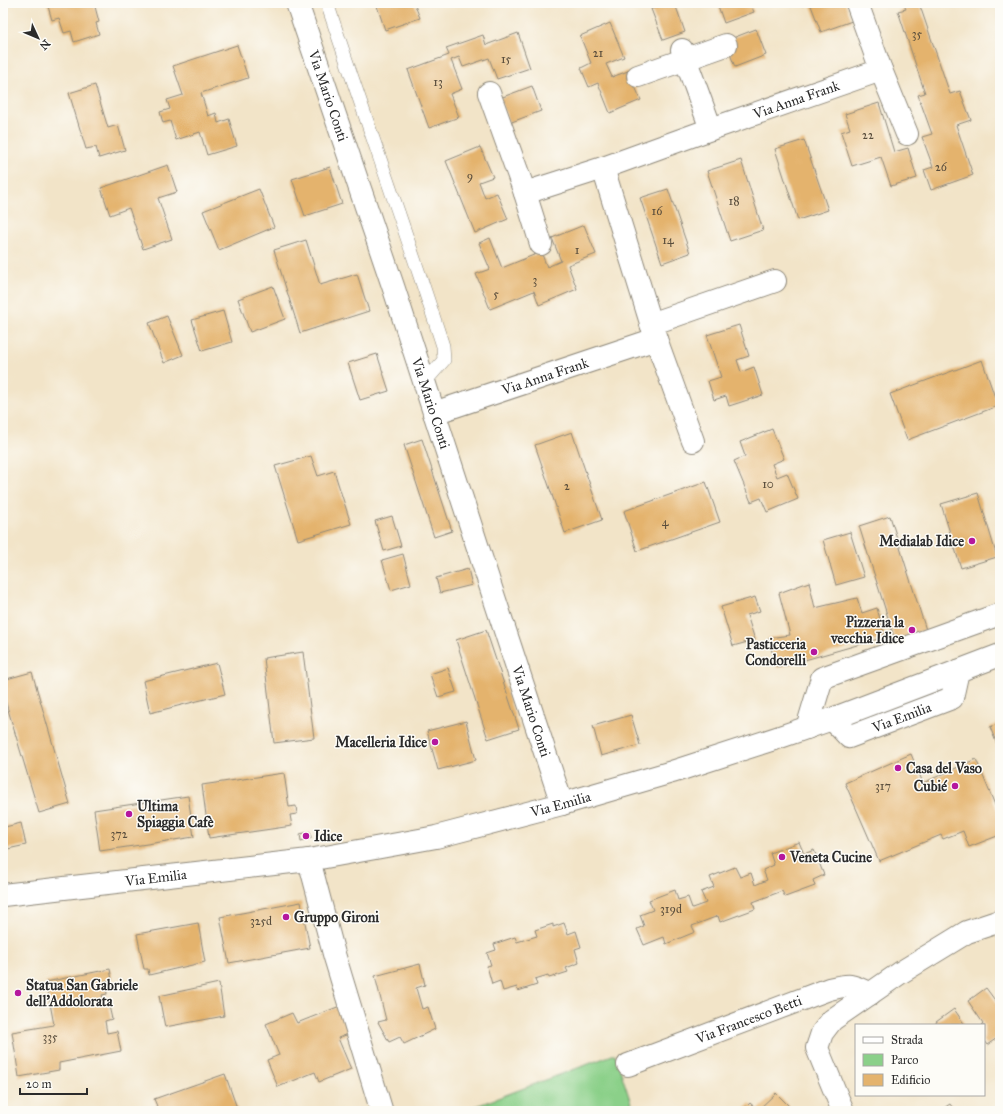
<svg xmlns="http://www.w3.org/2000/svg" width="1003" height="1114" font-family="'IM FELL Great Primer',serif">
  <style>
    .green { fill: #8bd089; stroke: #5b7e5a }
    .building { fill: #e4b36d }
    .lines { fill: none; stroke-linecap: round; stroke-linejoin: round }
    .service-casing { stroke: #8e887a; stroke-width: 14 }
    .minor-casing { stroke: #8e887a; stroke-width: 24 }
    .primary-casing { stroke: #8e887a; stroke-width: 24 }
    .service { stroke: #fff; stroke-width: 13 }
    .minor { stroke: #fff; stroke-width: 22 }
    .primary { stroke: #fff; stroke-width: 22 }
    .poi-dot { fill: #b5179e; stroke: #fdfcf7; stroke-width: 1.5 }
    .labels { text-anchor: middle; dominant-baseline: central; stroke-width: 3; stroke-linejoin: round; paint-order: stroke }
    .number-label { font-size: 12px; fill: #594d3c }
    .street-label { font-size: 14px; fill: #2b2b2b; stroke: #fdfcf7 }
    .poi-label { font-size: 14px; font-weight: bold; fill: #2b2b2b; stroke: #fdfcf7; text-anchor: start }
  </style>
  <rect width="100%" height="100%" fill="#fdfcf7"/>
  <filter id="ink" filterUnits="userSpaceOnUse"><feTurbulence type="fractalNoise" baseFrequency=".025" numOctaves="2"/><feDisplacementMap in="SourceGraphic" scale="8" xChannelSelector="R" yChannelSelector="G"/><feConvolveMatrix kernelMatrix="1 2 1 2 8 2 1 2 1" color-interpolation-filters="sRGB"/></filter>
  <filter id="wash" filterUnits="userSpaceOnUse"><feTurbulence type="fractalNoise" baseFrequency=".012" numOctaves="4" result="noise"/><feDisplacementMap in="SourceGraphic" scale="16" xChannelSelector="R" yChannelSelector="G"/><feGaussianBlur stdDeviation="0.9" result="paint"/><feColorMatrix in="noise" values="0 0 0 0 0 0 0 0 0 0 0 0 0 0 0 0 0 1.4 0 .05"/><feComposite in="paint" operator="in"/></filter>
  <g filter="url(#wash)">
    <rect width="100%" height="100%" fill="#f2e4c8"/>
    <path class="green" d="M615,1054L632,1106L629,1111H463Z"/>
    <g id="blocks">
      <path class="building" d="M47,3H94L99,22L96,23L99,34L74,42L71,31L64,33L59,18L52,20Z
        M376,3H414L420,18L385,30Z
        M669,3H678L675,4L685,32L663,40L651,9Z
        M717,3H750L754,12L724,23Z
        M802,3H845L852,21L821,32L810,3L803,6Z
        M903,3H919L950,94L960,91L971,120L956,125L973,175L931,190L924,170L933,167L922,137L932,134L918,95L925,93L898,11L906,9Z
        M610,23L624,57L606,64L612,77L628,71L641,100L610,113L598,83L589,87L581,68L591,63L580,36Z
        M756,29L766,55L735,67L725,41Z
        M518,33L530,68L497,79L489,58L463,67L459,57L451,60L462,89L450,94L459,117L429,128L408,70L449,55L446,48L483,35L486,45Z
        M237,45L248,78L201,93L208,116L216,113L218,123L229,119L237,146L207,155L200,132L176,140L170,121L163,123L160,112L170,109L167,100L183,95L173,66Z
        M95,85L108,128L118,125L125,150L99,158L96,147L86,149L69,93Z
        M532,86L541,111L509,123L500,98Z
        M879,103L894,152L908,148L917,178L891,186L881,157L852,166L841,132L850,129L845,114Z
        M804,140L828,210L798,220L775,149Z
        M480,147L493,177L479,182L485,198L497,193L508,219L475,233L446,161Z
        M741,160L763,230L730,241L707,171Z
        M168,165L177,192L158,198L172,239L143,249L129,208L110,215L101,188Z
        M330,167L342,204L305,216L292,179Z
        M259,189L274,227L219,250L203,211Z
        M668,189L690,253L662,263L640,198Z
        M584,225L596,254L568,265L577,289L539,305L534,291L490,309L476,274L490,269L479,243L490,238L502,268L541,252L547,267L561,261L552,238Z
        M306,240L320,285L357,274L369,311L300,333L274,250Z
        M273,286L285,319L250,332L238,299Z
        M223,311L232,342L202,351L192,320Z
        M167,316L183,355L164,363L149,323Z
        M739,325L749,356L737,360L741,372L754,367L763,395L729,406L726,396L714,400L708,381L721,377L707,335Z
        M377,354L389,391L360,400L348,363Z
        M982,360L998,406L907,440L890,394Z
        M772,429L784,459L772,464L777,477L787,473L798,499L767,512L761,498L751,502L734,461L745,456L740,442Z
        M572,432L602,520L565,533L535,445Z
        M422,439L452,531L434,537L404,445Z
        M311,456L318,476L334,471L351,524L298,540L275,466Z
        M706,482L720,522L637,551L624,511Z
        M978,493L997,557L961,568L941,504Z
        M392,516L401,546L384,551L375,521Z
        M890,516L926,630L895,640L859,526Z
        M850,532L864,577L836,585L823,540Z
        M403,554L411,584L391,590L382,560Z
        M468,569L472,585L440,593L436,578Z
        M809,582L815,608L857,598L862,613L877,608L885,637L777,668L768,638L790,635L779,593Z
        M755,597L760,611L747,615L755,640L733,646L721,607Z
        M486,630L519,729L488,739L456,640Z
        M303,652L314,738L274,743L264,658Z
        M217,663L225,694L150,713L143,681Z
        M448,668L456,692L438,697L430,674Z
        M32,672L70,804L39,813L3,693V680Z
        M631,715L640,745L601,756L593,726Z
        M466,721L476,760L438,770L427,731Z
        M1000,723V752L990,727Z
        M911,754L923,783L976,759L1000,817V835L969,847L963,831L943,839L941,835L879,861L845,783Z
        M284,773L289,807L296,806L297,814L290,815L292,826L209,838L202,785Z
        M188,796L194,837L100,851L94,810Z
        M3,823L5,827L21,823L26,845L3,850Z
        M310,832L311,838L301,841L300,834Z
        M799,842L804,854L814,850L824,875L813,880L815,886L785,897L782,891L753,902L755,909L720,922L718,916L692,926L695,932L666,944L664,937L644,945L637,929L644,926L640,915L653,910L649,900L675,890L678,900L688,897L692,908L706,903L701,892L714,887L710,877L735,867L740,877L751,873L755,885L767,880L763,870L774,865L770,853Z
        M301,902L310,948L229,963L220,917Z
        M198,923L205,962L149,975L148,969H144L137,934Z
        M564,923L568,934L576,931L581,947L575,949L579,963L566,968L568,972L549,978L548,975L535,979L537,985L518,991L517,987L503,991L500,981L492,984L487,966L491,965L487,953L496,950L494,944L515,937L517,942L537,936L535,930L553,924V927Z
        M420,964L425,985L416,988L422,1009L428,1007L435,1029L404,1044L400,1037L389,1042L378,1022L386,1020L375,976Z
        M110,969L112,980L105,981L107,994L102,995L105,1006H109L112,1019L105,1021L107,1033L117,1031L121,1051L59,1063V1070L19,1077L12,1032L54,1025L46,982Z
        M219,983L224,1016L165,1027L159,996Z
        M986,988L1000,1007V1036L987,1045L984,1041V1025H981L983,1023L968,1001Z
        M340,1006L351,1033L338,1038L351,1069L319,1082L315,1072L278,1087L267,1060L279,1055L266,1024L292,1013L297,1023Z
        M954,1009L965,1025H937L936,1022Z
        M225,1074L238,1111H159L154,1099Z
        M776,1093L794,1111H742L750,1103L758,1110Z
        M950,1104L955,1111H939Z"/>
    </g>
  </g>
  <g filter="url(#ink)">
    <use href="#blocks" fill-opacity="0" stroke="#8e887a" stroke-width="1"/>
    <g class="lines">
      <defs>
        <path id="service" d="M327,3C365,118 406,231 443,346L444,360L424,383"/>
        <g id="minor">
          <path id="s1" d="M297,3L394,289L491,588L562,804"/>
          <path d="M857,3L881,70L907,134"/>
          <path d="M682,50L711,129"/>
          <path d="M638,76L726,45"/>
          <path d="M489,93L525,193L541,244"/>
          <path d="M603,168L656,339L693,441"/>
          <path id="s2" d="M525,193L603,168L711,129L881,70"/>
          <path d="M651,324L775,281"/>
          <path id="s3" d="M434,413L656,339"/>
          <path id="s4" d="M832,719L849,737L952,698L958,671"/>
          <path d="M807,728L822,678L1000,614"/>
          <path d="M309,860L334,954L381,1109"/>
          <path id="s5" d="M628,1065L829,989C850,984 851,984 870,994"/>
          <path d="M843,1111L817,1048L822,1033L832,1020L900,973L967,932L1000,921"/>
        </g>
        <g id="primary">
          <path id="s6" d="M3,895L309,860L436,837L562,804L672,772L777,738L832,719L1000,655"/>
        </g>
      </defs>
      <use href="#service" class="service-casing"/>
      <use href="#minor" class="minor-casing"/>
      <use href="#primary" class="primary-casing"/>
      <use href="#service" class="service"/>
      <use href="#minor" class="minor"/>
      <use href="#primary" class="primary"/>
    </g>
  </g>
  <g class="poi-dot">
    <circle cx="972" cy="541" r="4"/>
    <circle cx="912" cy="630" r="4"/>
    <circle cx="814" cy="652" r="4"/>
    <circle cx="435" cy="742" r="4"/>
    <circle cx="898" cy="768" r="4"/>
    <circle cx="955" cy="786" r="4"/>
    <circle cx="129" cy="814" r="4"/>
    <circle cx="306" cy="836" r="4"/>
    <circle cx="782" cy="857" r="4"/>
    <circle cx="286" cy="917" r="4"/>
    <circle cx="18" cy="993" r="4"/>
  </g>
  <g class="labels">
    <g class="number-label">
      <text x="917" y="34">35</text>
      <text x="598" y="53">21</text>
      <text x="506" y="59">15</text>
      <text x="438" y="82">13</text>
      <text x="868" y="135">22</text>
      <text x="941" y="167">26</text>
      <text x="470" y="176">9</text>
      <text x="734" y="201">18</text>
      <text x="657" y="211">16</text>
      <text x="668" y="240">14</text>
      <text x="577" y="250">1</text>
      <text x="535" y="280">3</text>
      <text x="496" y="294">5</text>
      <text x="768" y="484">10</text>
      <text x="567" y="486">2</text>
      <text x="665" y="522">4</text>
      <text x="883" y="786">317</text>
      <text x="119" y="834">372</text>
      <text x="671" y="909">319d</text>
      <text x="261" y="921">325d</text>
      <text x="50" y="1037">335</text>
    </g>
    <g class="street-label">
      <text stroke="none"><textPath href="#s1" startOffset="98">Via Mario Conti</textPath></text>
      <text stroke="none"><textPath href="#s2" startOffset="287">Via Anna Frank</textPath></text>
      <text stroke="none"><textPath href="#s3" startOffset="117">Via Anna Frank</textPath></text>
      <text stroke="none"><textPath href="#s1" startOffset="422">Via Mario Conti</textPath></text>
      <text stroke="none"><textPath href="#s1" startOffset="746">Via Mario Conti</textPath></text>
      <text stroke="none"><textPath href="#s4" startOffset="81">Via Emilia</textPath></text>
      <text stroke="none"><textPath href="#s6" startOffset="566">Via Emilia</textPath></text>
      <text stroke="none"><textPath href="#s6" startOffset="154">Via Emilia</textPath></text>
      <text stroke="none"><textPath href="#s5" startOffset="129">Via Francesco Betti</textPath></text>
    </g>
    <g class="poi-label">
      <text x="964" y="541" text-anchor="end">Medialab Idice</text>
      <text x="904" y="622" text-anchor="end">Pizzeria la<tspan x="904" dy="16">vecchia Idice</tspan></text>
      <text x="806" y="644" text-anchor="end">Pasticceria<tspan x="806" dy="16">Condorelli</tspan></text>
      <text x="427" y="742" text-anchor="end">Macelleria Idice</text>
      <text x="906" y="768">Casa del Vaso</text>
      <text x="947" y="786" text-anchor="end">Cubié</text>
      <text x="137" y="806">Ultima<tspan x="137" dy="16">Spiaggia Cafè</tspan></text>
      <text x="314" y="836">Idice</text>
      <text x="790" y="857">Veneta Cucine</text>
      <text x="294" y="917">Gruppo Gironi</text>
      <text x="26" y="985">Statua San Gabriele<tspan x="26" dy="16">dell'Addolorata</tspan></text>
    </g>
  </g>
  <rect width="1003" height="1114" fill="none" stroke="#fdfcf7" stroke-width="16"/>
  <rect x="855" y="1024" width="130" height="72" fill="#fdfcf7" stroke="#a9a8a5"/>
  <rect x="863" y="1037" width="20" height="6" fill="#ffffff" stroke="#a9a8a5"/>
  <text x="891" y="1044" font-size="12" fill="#2b2b2b">Strada</text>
  <rect x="863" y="1054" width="20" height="12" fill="#8bd089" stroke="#a9a8a5"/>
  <text x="891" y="1064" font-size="12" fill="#2b2b2b">Parco</text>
  <rect x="863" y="1074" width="20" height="12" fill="#e4b36d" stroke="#a9a8a5"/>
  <text x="891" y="1084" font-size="12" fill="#2b2b2b">Edificio</text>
  <g transform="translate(38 38) rotate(134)" stroke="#fdfcf7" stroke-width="3" paint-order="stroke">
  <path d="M0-3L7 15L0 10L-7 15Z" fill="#2b2b2b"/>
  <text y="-6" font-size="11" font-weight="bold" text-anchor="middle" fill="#2b2b2b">N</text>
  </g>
  <path d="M20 1088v6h67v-6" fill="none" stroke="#2b2b2b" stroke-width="2"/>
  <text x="26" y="1088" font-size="12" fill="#2b2b2b" stroke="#fdfcf7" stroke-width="3" paint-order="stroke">20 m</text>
</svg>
